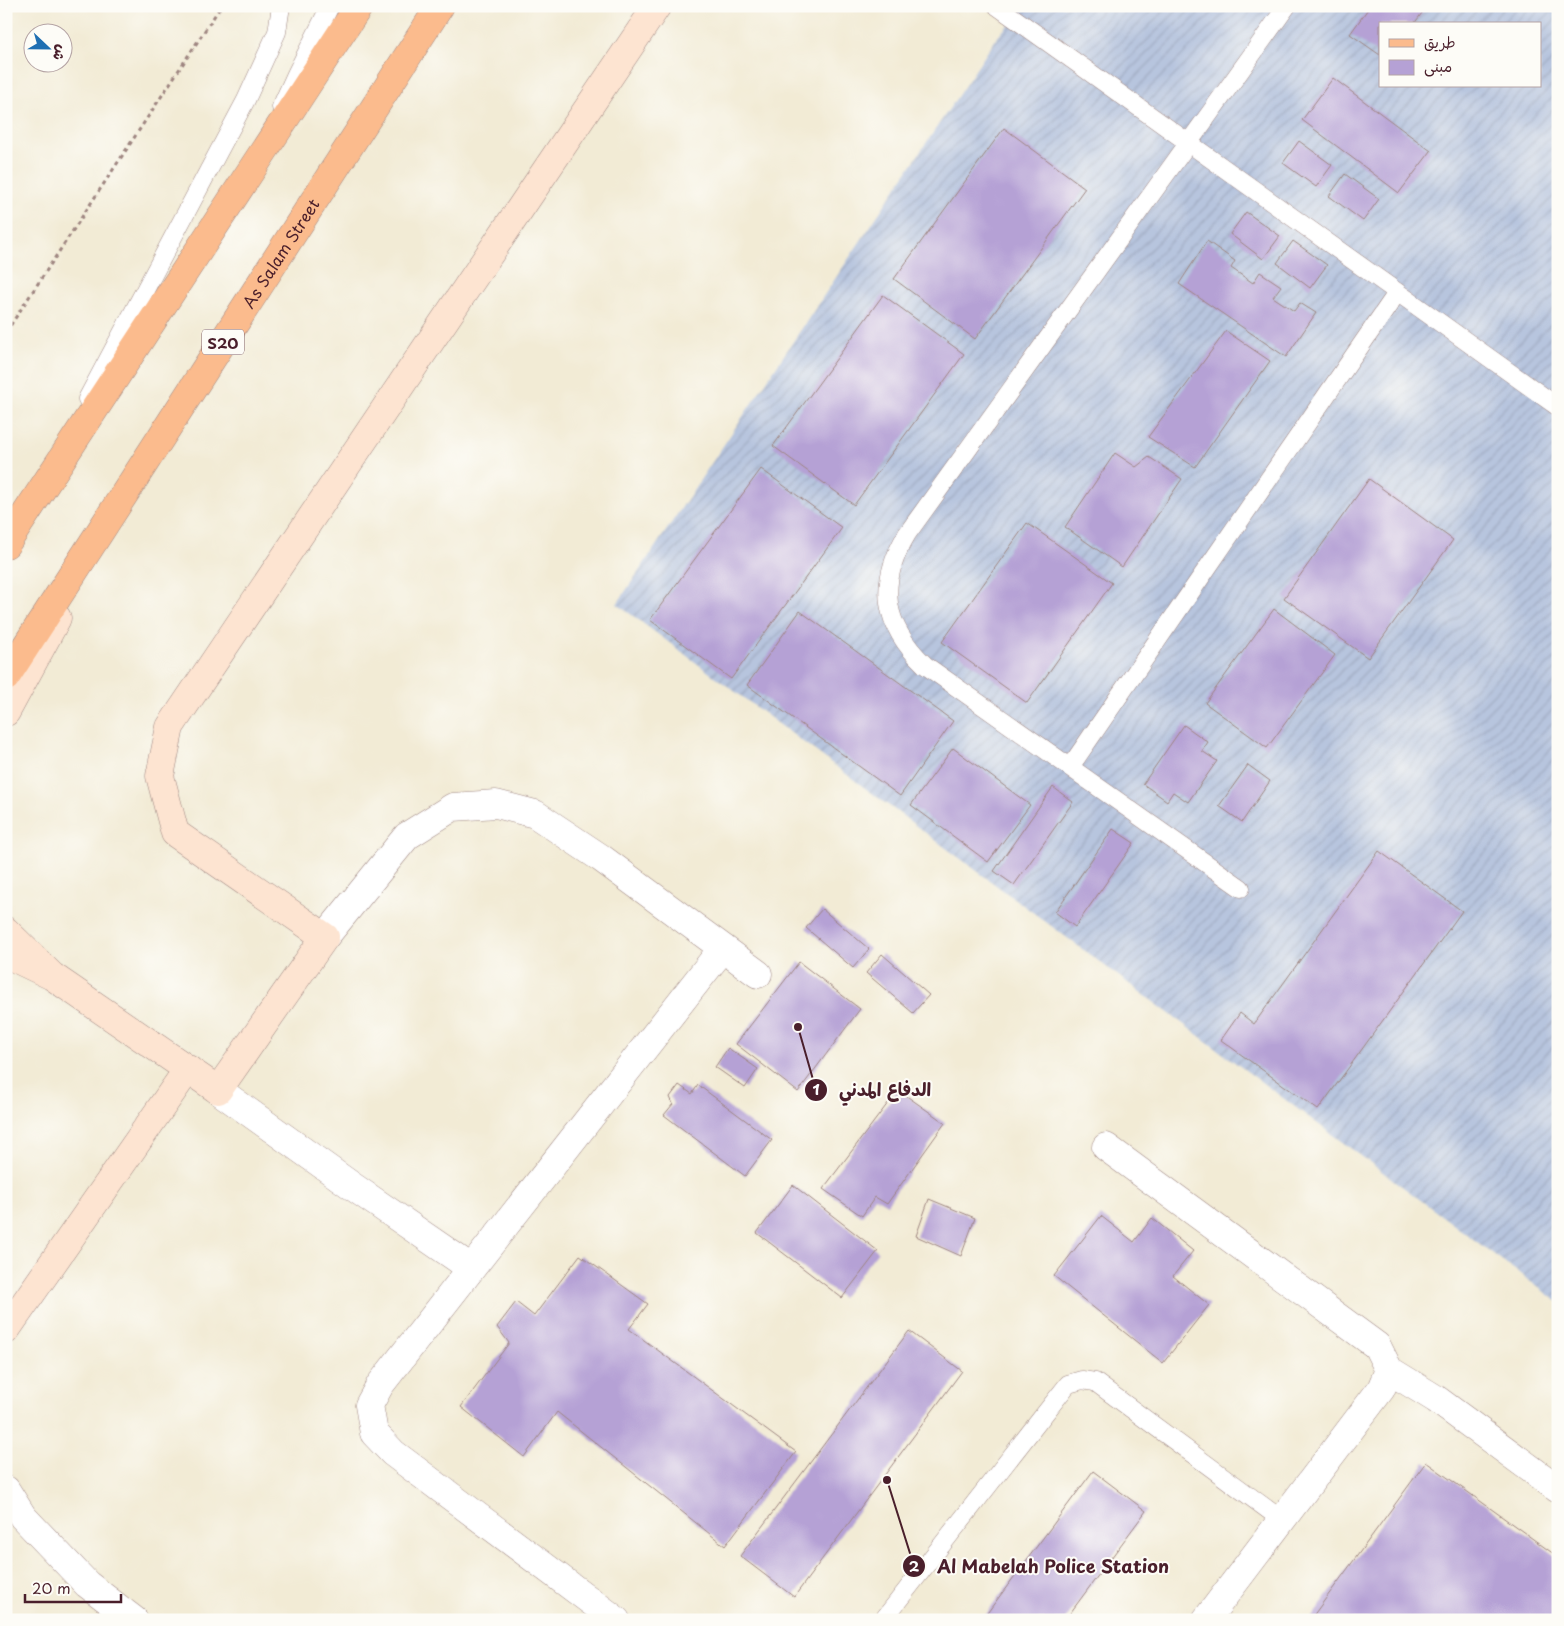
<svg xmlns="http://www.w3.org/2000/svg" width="1564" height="1626" font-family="'Playpen Sans','Playpen Sans Arabic',sans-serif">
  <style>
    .industrial { fill: url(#industrial-furrows); fill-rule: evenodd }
    .building { fill: #b5a1d5 }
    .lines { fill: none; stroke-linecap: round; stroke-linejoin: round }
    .lane-casing { stroke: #9e8580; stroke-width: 19 }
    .street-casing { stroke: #9e8580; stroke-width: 29 }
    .secondary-casing { stroke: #9e8580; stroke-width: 29 }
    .primary-casing { stroke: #9e8580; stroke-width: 29 }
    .path { stroke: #9e8580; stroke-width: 3; stroke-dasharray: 4 4; stroke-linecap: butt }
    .lane { stroke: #fff; stroke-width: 18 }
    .street { stroke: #fff; stroke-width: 28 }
    .secondary { stroke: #fde4d1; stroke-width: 28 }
    .primary { stroke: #fbbb8d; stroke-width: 28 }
    .labels { text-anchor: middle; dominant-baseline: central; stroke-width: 4; stroke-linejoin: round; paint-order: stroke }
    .shield { fill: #fdfcf7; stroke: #806168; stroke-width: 1 }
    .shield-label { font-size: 15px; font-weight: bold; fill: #4a1f2b }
    .street-label { font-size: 16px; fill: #4a1f2b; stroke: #fdfcf7 }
    .leader { fill: none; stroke: #4a1f2b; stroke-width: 2 }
    .callout-dot { fill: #4a1f2b; stroke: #fdfcf7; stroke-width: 2 }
    .mark-label { font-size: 15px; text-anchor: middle; font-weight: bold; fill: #fff }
    .callout-label { font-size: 18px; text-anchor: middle; font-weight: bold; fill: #4a1f2b; stroke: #fdfcf7; stroke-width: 4; stroke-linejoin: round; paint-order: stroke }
  </style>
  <defs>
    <pattern id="industrial-furrows" width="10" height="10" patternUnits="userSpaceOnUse" patternTransform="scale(1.25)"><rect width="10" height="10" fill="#b7c5de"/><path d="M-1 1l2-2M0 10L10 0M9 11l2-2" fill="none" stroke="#9fa9bf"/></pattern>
  </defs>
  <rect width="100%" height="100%" fill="#fdfcf7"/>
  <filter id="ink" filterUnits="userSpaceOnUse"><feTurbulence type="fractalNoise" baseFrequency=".02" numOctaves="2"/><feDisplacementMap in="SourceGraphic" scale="10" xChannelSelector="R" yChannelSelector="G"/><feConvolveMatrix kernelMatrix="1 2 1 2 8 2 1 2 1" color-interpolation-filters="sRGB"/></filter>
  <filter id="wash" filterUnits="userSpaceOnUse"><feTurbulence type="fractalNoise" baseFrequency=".0096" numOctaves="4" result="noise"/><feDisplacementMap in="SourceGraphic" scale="20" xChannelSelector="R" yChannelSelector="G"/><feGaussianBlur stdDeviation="1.12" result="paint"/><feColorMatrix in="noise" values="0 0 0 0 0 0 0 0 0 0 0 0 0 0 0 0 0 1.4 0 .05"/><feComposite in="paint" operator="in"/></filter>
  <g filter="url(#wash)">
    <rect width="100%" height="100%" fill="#f2ebd5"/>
    <path class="industrial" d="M1024,6H1558V1302L617,604L996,39ZM1380,24H1540V86H1380Z"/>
    <g id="blocks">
      <path class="building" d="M1370,6H1427L1414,24H1380V55L1350,34Z
        M1333,78L1431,151L1399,193L1302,120Z
        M1004,128L1085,188L975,339L894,279Z
        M1299,141L1332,165L1316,187L1283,163Z
        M1345,174L1379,199L1363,221L1329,196Z
        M1246,212L1280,236L1263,259L1230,234Z
        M1207,241L1235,261L1231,268L1253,283L1260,272L1281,286L1273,297L1294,311L1300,303L1316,313L1286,357L1179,284Z
        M1293,241L1327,265L1310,288L1277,263Z
        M883,295L964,354L854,505L773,446Z
        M1226,331L1270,361L1195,467L1148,437Z
        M1115,453L1136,467L1149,457L1182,479L1122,567L1065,527Z
        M761,469L842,528L731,679L650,620Z
        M1369,479L1453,540L1368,658L1284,598Z
        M1027,523L1112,583L1027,703L942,642Z
        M1274,609L1335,655L1267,748L1205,703Z
        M800,611L953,721L900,796L747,685Z
        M1184,725L1208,742L1202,751L1217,761L1188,802L1173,792L1167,801L1143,784Z
        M953,748L1030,805L988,862L911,805Z
        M1248,765L1270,781L1242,822L1219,806Z
        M1053,787L1073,802L1014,885L994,871Z
        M1113,829L1134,843L1075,927L1055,912Z
        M1379,851L1462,911L1318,1110L1221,1040L1240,1013L1254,1024Z
        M822,909L869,949L853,968L806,928Z
        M882,954L929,995L913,1013L866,973Z
        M799,962L860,1009L798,1092L736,1044Z
        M728,1048L758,1069L745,1088L715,1067Z
        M679,1085L692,1094L698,1085L772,1140L745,1176L664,1115L673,1104L670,1097Z
        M898,1090L945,1123L887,1204L875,1197L862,1216L823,1189Z
        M793,1185L878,1251L842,1298L757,1233Z
        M929,1199L975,1218L961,1256L916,1236Z
        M1101,1216L1134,1242L1152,1218L1193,1251L1173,1276L1209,1305L1163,1363L1054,1276Z
        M580,1255L648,1304L629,1329L796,1452L725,1546L557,1412L524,1457L461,1407L509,1343L497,1327L516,1302L534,1316Z
        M909,1331L962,1371L794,1597L740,1556Z
        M1426,1462L1558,1557V1620H1310Z
        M1093,1471L1146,1511L1065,1620H982Z"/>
    </g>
  </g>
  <g filter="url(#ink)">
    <use href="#blocks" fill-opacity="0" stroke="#9e8580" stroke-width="1"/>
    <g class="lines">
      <defs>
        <path id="lane" d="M997,6L1558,407
          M281,107L296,74L330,6
          M87,399L246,100L277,32L281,6
          M1070,767L1397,293
          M1241,888L925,665C883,625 877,584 907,534L1287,6
          M883,1620L1068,1384L1082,1380L1095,1382L1282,1520"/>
        <path id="street" d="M325,937L407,836L453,807L496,804L535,814L601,858L758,974
          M218,1090L352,1186L471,1268
          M1106,1147L1377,1346L1389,1370L1381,1389L1206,1620
          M1389,1370L1436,1399L1558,1489
          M6,1490L23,1517L87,1584L134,1620
          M616,1620L393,1453L374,1433L369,1405L380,1385L723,948"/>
        <path id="secondary" d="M6,712L57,618
          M6,931L52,976L6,954
          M52,976L218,1090L325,937L175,833L160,776L170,727L657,6
          M6,1330L188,1069"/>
        <g id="primary">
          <path d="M6,544L359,6"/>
          <path id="s1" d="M6,677L440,6"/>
        </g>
      </defs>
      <use href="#lane" class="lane-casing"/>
      <use href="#street" class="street-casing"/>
      <use href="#secondary" class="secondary-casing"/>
      <use href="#primary" class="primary-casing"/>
      <path class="path" d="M6,332L221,6"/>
      <use href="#lane" class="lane"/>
      <use href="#street" class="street"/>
      <use href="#secondary" class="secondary"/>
      <use href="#primary" class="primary"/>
    </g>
  </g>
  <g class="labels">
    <rect class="shield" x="202" y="329.5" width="42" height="25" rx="4"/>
    <g class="shield-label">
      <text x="223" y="342">S20</text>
    </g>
    <g class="street-label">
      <text stroke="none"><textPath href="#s1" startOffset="505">As Salam Street</textPath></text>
    </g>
  </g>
  <path class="leader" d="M798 1027L816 1090M887 1480L914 1566"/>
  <g class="callout-dot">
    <circle cx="798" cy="1027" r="5"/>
    <circle cx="887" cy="1480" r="5"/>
    <circle cx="816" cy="1090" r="12"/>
    <circle cx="914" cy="1566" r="12"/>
  </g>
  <g class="mark-label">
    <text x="816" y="1095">1</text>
    <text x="914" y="1572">2</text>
  </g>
  <g class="callout-label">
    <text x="885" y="1096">الدفاع المدني</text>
    <text x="1053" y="1573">Al Mabelah Police Station</text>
  </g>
  <rect width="1564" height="1626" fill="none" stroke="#fdfcf7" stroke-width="25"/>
  <rect x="1379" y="22" width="162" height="65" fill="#fdfcf7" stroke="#b5a4a5"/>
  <rect x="1389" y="39" width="25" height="8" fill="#fbbb8d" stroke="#b5a4a5"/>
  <text x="1424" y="48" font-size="15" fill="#4a1f2b">طريق</text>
  <rect x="1389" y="60" width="25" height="15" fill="#b5a1d5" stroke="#b5a4a5"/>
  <text x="1424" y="72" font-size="15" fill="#4a1f2b">مبنى</text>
  <g transform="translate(48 48) rotate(112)"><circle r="24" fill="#fdfcf7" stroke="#b5a4a5"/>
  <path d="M0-4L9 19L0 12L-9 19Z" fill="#1f6fb2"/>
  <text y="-8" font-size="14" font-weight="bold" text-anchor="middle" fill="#4a1f2b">ش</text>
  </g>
  <path d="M25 1594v8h96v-8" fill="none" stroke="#4a1f2b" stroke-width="2.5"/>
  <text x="32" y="1594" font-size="15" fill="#4a1f2b" stroke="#fdfcf7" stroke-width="4" paint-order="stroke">20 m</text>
</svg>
